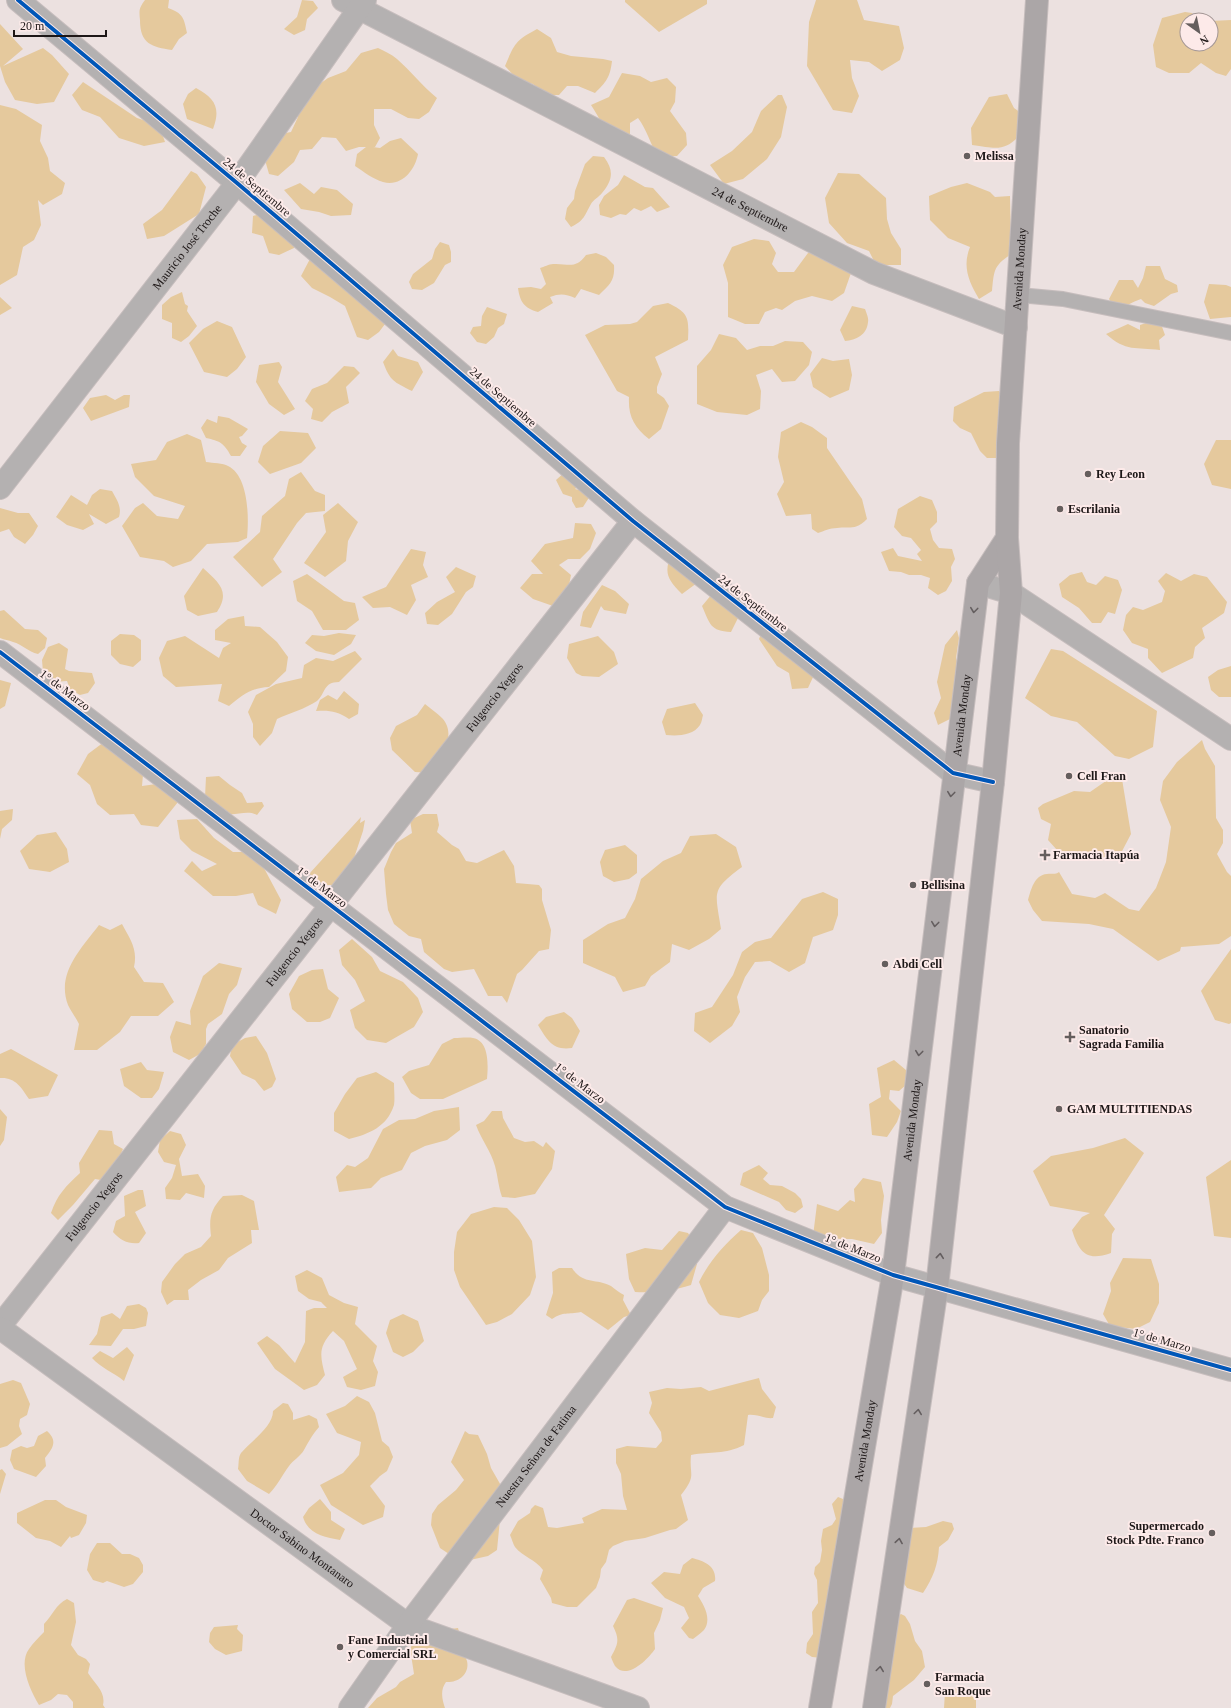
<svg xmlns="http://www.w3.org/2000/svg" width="1231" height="1708" font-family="'Times New Roman',serif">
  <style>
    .green { fill: #e5c99d }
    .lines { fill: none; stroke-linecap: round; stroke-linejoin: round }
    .lane-casing { stroke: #c6bdbd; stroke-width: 16 }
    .street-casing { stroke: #c6bdbd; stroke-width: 24 }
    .secondary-casing { stroke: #c6bdbd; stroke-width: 24 }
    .lane { stroke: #b4b1b1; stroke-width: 14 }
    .street { stroke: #b4b1b1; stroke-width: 22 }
    .secondary { stroke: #aba6a7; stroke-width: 22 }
    .cycleway-casing { stroke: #fdeae9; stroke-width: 6 }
    .cycleway { stroke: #0057b8; stroke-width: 4 }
    .oneway { stroke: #645e5f }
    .poi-dot { fill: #655e5d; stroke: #fdeae9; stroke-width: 1.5 }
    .labels { text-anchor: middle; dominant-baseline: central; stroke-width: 4; stroke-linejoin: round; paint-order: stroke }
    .poi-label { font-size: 12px; font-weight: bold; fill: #1d1717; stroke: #fdeae9; text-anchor: start }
    .street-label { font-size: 12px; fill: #1d1717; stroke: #fdeae9 }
  </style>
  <rect width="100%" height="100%" fill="#ece1e0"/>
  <path class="green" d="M145,0H169L168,8C183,13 184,18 187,33L179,39L172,50C152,47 140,44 140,20C139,10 139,8 145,0Z
    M302,0L313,1L318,8L307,19L305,30L294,35L284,29L297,17Z
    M625,0H707V4L659,32L625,2Z
    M816,0H857L864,20L899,26L904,48L900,60L882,71L869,62L850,60L852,78L859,96L852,113L833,110L807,66L809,22Z
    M1185,12L1192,13L1198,20H1187V44H1211V21L1231,20V69L1226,76L1216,73L1201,63L1189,73H1169L1156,67L1153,45L1162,18Z
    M0,24L23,49L3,66L43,48L52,55L69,74L54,102L37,104L15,100L5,82L0,66Z
    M537,29L551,38L557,52L571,56L603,59L612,61C610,78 606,82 595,93L578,86H567L559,95H546L533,84L518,80L505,66C515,43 515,41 537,29Z
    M378,48C384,51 391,54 397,59C411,71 422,86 437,98L429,112L419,119L408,118L391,109H374V125L380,138L375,147H373L380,148L390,141L401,138L418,154C415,170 402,187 383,182C373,179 364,172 355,166L357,154L366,147H359L346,151L336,138L322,137L312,149L300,150L294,162L278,176L269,174L263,153L275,135L291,132L298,117L293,103L328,78L346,71L361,53Z
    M622,73L640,76L651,82L667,78L676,87L675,102L670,111L686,133L687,145L677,156L658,157C650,143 647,130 638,118L630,123V135L617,144C604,131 601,120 591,105L609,97Z
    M83,82L137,118L159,125L165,142L144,146L119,138L100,117L82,110L72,95Z
    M196,88C215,98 221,108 213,129L187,119L183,104L188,94Z
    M1007,94L1014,108L1024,115L1025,130C1005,152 1000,149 972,145L971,128L989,97Z
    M778,95H782L787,107L781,137L767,159L743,179L724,184L710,165L732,151L752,132L761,111Z
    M0,105L16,109L42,125L40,141L48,158L50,171L65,183L62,194L43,205L38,200L41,225L34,240L23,247L17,275L0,285Z
    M593,156L604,157C614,170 613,180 602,193C599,197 593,200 591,204C584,216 585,220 571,227L565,219L567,208L574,199L575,191L585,164Z
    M191,171L197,174L206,187L199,214L164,236L147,239L143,224L162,210Z
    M838,173L859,174L886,198L887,219L891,233L901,249V265H876L869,251L847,243L829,223L825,198Z
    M624,175L645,187L653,188L670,207L657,212L651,206L641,211L634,208L626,215L620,214L611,218L600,215L599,205L604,196L618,185Z
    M300,183L314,194L321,187L337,190L353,204L351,215L331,216L319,212L301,209L284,190Z
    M967,183L990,192L995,197L1010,196L1011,243L1010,255C993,266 994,272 992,291L979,299C969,282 962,267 970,247L948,238L930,220L929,196L951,187Z
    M270,211L296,234L294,248L279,255L269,253L263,236L252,233L253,216Z
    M754,239L769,241L776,253L772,264L778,272H794L808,253L815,248L851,273L844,293L832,301L812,296L795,301L782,310L776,308L765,312L759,324H745L728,317V283L723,265L732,247Z
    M440,242L449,245L451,252V262L445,265L434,283L422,290L412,289L409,282L413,274L432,259L435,249Z
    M596,253L606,257L614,265C615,281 610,284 599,295L581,289L575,298C566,294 560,293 550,297L553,303L538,312C524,308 520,302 518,288L531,287L541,289L546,284L540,268C544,267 549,264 553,264C568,263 575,270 586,255Z
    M311,257L388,320L379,332L368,340L357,337L345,306L330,297L312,288L301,276Z
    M1146,266H1160L1165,279L1177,285L1178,292L1171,294L1154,306L1145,303L1141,299C1132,302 1125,307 1116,309L1109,299L1119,280H1133L1138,288L1143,278Z
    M1209,284L1226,285L1231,287V317L1210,319L1204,302Z
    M182,292L185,304L188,306L187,311L197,326L189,336L181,342L172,338V323L162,319V305L171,297Z
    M0,297L12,308L0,315Z
    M668,303C689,313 689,318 688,340L655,357L662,374L657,387V393L664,398L669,406L661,429L649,439C634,427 628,416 629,397L617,391L585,335L605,325L630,324L637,322L653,306Z
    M852,306L865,309C866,312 869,318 868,322C867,335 856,340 845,341L840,330Z
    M487,307L507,314L504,324L498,328L494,337L486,344L477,342L470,333L473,327L481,326L482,316Z
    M217,321L232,327L246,357L237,369L227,377L204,372L189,343L203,329Z
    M1149,322L1161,324L1165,335L1159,340L1160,350C1136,347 1126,352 1106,334L1128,324L1140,330V325Z
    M719,334L736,338L747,350L760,346H773L785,341L803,342L812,352L809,365L795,381L782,382L772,369L756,375L761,391L760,409L747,415L717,412L697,404V366L711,350Z
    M393,349L398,356L418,362L423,372L412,391C394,382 390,381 383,362Z
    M822,358L833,361L849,359L852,375L849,390L830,398L813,387L810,374Z
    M279,362L282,367L278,382L295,409L284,415L269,404L256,382L259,365Z
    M344,366L354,367L360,373L346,387L349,403L332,412L322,422L311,419L313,409L305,401L312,389L327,383Z
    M999,391L1011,412L1002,456L996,458H987L980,451L971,433L960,428L953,421L954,407L984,392Z
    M106,395L115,400L124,395H130L129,407L91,421L83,408L90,398Z
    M218,416L229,418L248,429L242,436L239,437L242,443L247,446L240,456H231C224,443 220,441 206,438L201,428L207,419L217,423Z
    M801,422L812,427L827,438V448L862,499L867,519C855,531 850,526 837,528C830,528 824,531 818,533L812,529L811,514L786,516L777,494L784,482L778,457L781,432Z
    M280,431L308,433L316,448L301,463L270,474L258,462L263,446Z
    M187,434L201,440L206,462C213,463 223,463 228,466C249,476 249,519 247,538L238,542L207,544L191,561L173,567L164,561L140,557L122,526L135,508L143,503L157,516L178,519L185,506L154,496L135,477L131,464L156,460L167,442Z
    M1216,440H1231V489L1212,485L1204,464Z
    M301,472L315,491L325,495V511L306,513L297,523L273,559L282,572L262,587L233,557L260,532L262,516L285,496L289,479Z
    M565,472L580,485L575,489L579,490L581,487L590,496L583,507L576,508L572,501V497L563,494L556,480Z
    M100,489L112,491C117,500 122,507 119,517L106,524L89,514L94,524L83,530L67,525L56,517L71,495L87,505L92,495Z
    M920,496L932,500L937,512V522L930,529L933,540L939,548L952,549L955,559L951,567L952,581L946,591L938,595L928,588L930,578L921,575H909L901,572L889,571L881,552L893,548L898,556L922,561L917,554L921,550L911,538L902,536L894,527L898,509Z
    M338,503L358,522L348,541L346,561L325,577L304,563L326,532L323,515Z
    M0,508L18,513H29L38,526L33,535L25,544L14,537L9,529L0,532Z
    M575,523L591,524L596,533L590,549L580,559H568L559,565L571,575L567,595L553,606L533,599L520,588L532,574H543L531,561L545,544L573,538Z
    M411,549L426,552L423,565L428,577L411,585L416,600L407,615L390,607L373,608L362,597L386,587Z
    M690,550L700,565L697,583L682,594C667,579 664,574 671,553Z
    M456,567L476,576L473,587L466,592L452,614L438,625L427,624L425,613L437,602L455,592L446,577Z
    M203,568C218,582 231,591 217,612L198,616L187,610L184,596Z
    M1082,572L1087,582L1096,585L1105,576L1118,580L1122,590L1115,614L1108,612L1101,623H1092L1079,608L1062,597L1059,584L1070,575Z
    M1166,573L1181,581L1194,574L1207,577L1227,602L1224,613L1202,628L1205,638L1195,647L1193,658L1162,673L1148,658V649L1132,643L1123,630L1126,615L1133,607L1143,610L1162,602L1165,591L1158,581Z
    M307,574L344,601L355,603L359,620L346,630H323L312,611L297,601L293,581Z
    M602,585L615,591L629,604L626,614L604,610L601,606L591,628L580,626L583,612Z
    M712,594L740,614L731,632C710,631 710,624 702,606Z
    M4,610L25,629L38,630L47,638L45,648L38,654C28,652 22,644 13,642C8,640 5,640 0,638V611Z
    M244,616L245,626L260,627L277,642L288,657L286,671L269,687C250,688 243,695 229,706L218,701L222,684L176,687L163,676L159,658L167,641L185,636L219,658L223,648L231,643L215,640V630L228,619Z
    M764,627L814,675L808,688L792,689L789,673L777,666L759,639Z
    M957,630L959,638L956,658L961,674L950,719L938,725L934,713L941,698L937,682L945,645Z
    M339,633L356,635L351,644L334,655L316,651L305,643L312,635L324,636Z
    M120,634L134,635L141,640V660L133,667L120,664L111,655V641Z
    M598,636L614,652L618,664L599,677L582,676L576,673L567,658L569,644Z
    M59,643L68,649L65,669L69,671L92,673L95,683L88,693L80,695L70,689L67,681L54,682L43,672L42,660L48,647Z
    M1051,649L1063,651L1157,711L1153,747L1129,759L1115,756L1077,722L1051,716L1025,698Z
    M355,651L362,659L339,682C323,682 326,693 317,701C305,709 290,713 277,719L272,733L260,746L253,737V724L248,712L256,695L276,684L302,678L304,665L316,658L333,661Z
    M1231,666V697H1219L1211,690L1208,677L1218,670Z
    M0,680L11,683L5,706L0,709Z
    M344,691L359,704L358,714L349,719C337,711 329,710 316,711L320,700L328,695L337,700Z
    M695,703L703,715C702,718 702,722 700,725C693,736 677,736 666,735L662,722L667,709Z
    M425,704C430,708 437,713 442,718C458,735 440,758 432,773L415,772L392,750L390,738L396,726L417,715Z
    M1202,740L1205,749L1215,766L1216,818L1223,830V843L1217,854L1227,872L1231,876V936L1219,944L1181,947L1180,951L1158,961L1113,929L1089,924L1042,921L1033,910L1028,900C1031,890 1034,875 1047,874C1052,873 1055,875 1059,872L1072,894L1095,898L1105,893L1129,909L1139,911L1156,888L1166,862L1171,827L1160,800L1163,781L1177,762Z
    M104,742L144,763L142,786L178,781V802L158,827L141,825L134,814L110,815L97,804L90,785L77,774L88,754Z
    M1116,774L1122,779L1131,834L1120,855C1105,860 1098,863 1084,854L1077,858L1057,850L1048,840L1051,824L1041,819L1038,808L1043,804L1074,791L1090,792Z
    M219,776L230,785L242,793L247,803L262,802L264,806L257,815C246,809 232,818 222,812C216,809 210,802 205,797L206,777Z
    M13,809L12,820L2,829L0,839V811Z
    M423,814H437L439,825L437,832L452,845L459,849L466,861L477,863L504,850L514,866L516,883L539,885L542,889V900L551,930L549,949L539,951L522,970L517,974L507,1003L502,996H488L474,969L452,972L444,969L424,952L421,939L409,936L394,924L388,910L386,894L384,869L391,852L396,843L412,833L410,820Z
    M361,817L360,823L365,820L363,831L354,858L335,885H317L309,874Z
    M197,819L214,838L233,852H252L265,870L281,900L276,914L258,905L253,893L236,896H213L184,871L192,861L202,871L217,864L192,851L180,839L177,820Z
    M56,832L67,849L69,862L50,872L29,869L20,851L37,835Z
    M716,834L736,847L742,867C711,890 715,891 721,929L709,939L689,950L672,944L670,962L651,976L645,986L623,992L615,977L583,963V940L608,924L625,918L635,899L641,879L663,861L681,853L690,836Z
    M625,845L637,855V873L629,879L614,882L603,876L600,862L605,850Z
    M823,892L838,899V915L833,930L813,937L805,963L789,972L770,961L755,962L745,977L737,997L740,1012L732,1026L710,1043L694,1031L695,1013L712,1007L733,975L742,952L755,942L771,938L802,899Z
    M122,924C130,939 138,949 134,967L144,982L163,983L174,1002L158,1016H131L120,1032L97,1050H74L79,1024C76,1018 71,1011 68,1005C56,973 81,949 99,925L110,930Z
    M352,939L372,957L380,971L403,982L418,998L423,1012L414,1027L386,1043L367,1040L355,1028L350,1010L365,1001L355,980L342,965L339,950Z
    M1231,949V1023L1229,1024L1215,1020L1201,991Z
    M219,963L242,968L237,985L229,994L222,1014L208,1024L206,1029V1044L200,1054L189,1060L173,1052L170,1037L176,1021L191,1025L190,1011L203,976Z
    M323,969L328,989L339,998L330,1018L320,1022H307L292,1009L289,994L299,976L312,970Z
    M564,1012L572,1018L580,1031L572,1048C553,1051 547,1040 538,1025L546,1017Z
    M256,1036L267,1053L276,1079L272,1087L264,1091L255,1080L242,1074L230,1056L232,1045L245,1038Z
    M454,1038C460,1038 468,1037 473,1038C490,1041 488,1067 487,1079L443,1099H420L411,1093L402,1077L409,1071L429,1065L442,1044Z
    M11,1049L58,1075L48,1096L29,1099C21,1087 15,1077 0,1078V1054Z
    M894,1060L906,1070V1085L899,1091L890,1090L889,1099L901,1111L897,1122L887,1137L872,1135L869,1104L881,1097L877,1068Z
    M141,1062L147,1070L164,1072L159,1089L152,1098H141L124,1086L120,1069Z
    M376,1072L394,1083C394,1090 395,1099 394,1105C387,1127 369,1134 349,1139L334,1131V1113L345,1094L357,1078Z
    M459,1107L460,1130L447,1140L425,1146L411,1153L402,1170L381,1178L371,1188L339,1192L336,1177L347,1165L355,1167L368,1158L383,1129L399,1120L415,1119L434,1111Z
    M0,1109L7,1117L4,1140L0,1146Z
    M492,1111H502L503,1118L514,1138L525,1142L534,1141L543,1147L546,1142L555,1151L552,1169L535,1194L515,1198L502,1197C498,1185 498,1177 495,1166C491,1151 481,1139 476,1125L484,1121Z
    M99,1130L112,1131L114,1144L123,1149L115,1166L101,1180L95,1179L73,1205L58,1220L51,1213C57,1195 66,1186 80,1173L79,1163Z
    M170,1131L181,1134L186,1145L179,1159L182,1176L198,1174L205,1186L204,1198L186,1193L180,1200L166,1199L165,1188L172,1178L176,1165L164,1162L158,1152L160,1140Z
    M1125,1138L1144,1153L1104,1215L1115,1229L1112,1234L1111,1253C1086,1262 1079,1252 1072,1230L1082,1217L1090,1213L1050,1206L1033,1171L1051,1156L1093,1148Z
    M1231,1160V1238L1214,1236L1206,1177Z
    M759,1165L768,1173L763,1179L770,1185L782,1186L795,1193L801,1199L803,1207L795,1213L786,1210L779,1202L740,1185L743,1173Z
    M863,1178L881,1182L884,1196L881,1220L882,1233L874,1244L852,1239H841L813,1236L817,1204L838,1211L850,1200L855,1202L854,1189Z
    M138,1190H143L146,1206L135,1212L146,1233L139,1243C128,1244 121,1241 113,1232L116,1221L125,1216L124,1196Z
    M242,1195L254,1201L259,1230H251L252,1243L228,1258L219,1270L201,1280L188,1290L189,1300H174L167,1305L161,1292L162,1282L175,1264L185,1254L201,1247L211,1236C209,1218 210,1210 223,1196Z
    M494,1207L507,1208L519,1220L532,1241L536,1277L530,1295L512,1314L497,1322L486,1325L460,1287L454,1270V1252L457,1232L471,1214Z
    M741,1230L753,1233L762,1248L769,1275V1291L762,1300L758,1311L739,1318L720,1315L708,1303L699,1282C710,1260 724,1245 741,1230Z
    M679,1231L688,1233L694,1242L692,1253L697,1264L691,1285C672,1291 655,1293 635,1292L629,1279L626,1254L645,1248L662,1250Z
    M1123,1258L1151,1259L1159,1284V1303L1150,1322L1136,1329L1110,1326L1103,1314L1111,1291L1110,1283Z
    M559,1268H572C583,1285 596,1278 611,1286C615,1289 620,1293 624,1295L623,1300L631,1315L624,1317L608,1330L581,1312C567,1315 564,1311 552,1319L546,1315L553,1293L552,1272Z
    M307,1270L322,1278L329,1295L344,1303L358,1307L355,1324L377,1346L373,1361L378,1372L375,1386L361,1390L347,1387L343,1377L357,1369L344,1341L333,1331C318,1347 320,1355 325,1375L317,1385L304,1390L275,1369L257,1343L267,1336L279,1345L295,1363L305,1342L306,1311L314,1308H327L321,1302L309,1299L298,1291L295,1276Z
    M139,1304L146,1308L148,1313L146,1326L134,1329H123L111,1346L89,1345L97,1334L101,1317L112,1313L120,1319L127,1306Z
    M403,1314L418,1321L424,1341L413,1352L403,1357L393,1352L386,1333L390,1320Z
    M127,1347L134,1355L124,1381C113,1372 101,1368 92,1358L100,1351L113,1358Z
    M759,1378L762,1389L776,1407L773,1418C765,1419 757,1414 748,1415L744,1445C724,1455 712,1451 691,1455C689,1476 697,1475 681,1495L688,1520L676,1529L670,1530L645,1538L625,1541L613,1546L609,1550L606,1562L601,1569L600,1577L596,1588L577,1607H567L552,1603L551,1598L540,1579L543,1570C535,1559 523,1557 515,1547C513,1544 512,1539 510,1535L518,1521L530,1513L531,1509L535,1505L543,1508L548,1527L557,1528L584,1523L582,1518L602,1509L627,1510L623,1496L621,1474L616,1463V1449L627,1446L656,1448L662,1441L661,1432L649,1413L652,1403L649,1392L667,1388L681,1389L701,1387L709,1391Z
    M13,1380L21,1383L30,1404L27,1415L20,1419L19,1426L22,1434L7,1446L0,1448V1384Z
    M357,1396L369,1402L375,1413L382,1441L389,1447L393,1457L387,1471L380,1476L370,1486L385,1506L383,1517L363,1525L331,1505L320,1485L343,1473L359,1455L361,1442L337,1433L326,1414L345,1406Z
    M283,1403L288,1404L293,1413V1420L309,1415L317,1419L319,1427C312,1435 309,1441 304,1450C300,1457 293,1460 289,1466C282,1475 278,1485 269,1494L247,1481L238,1469C239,1464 238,1457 241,1453C250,1442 273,1427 273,1411Z
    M47,1431C58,1441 53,1448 45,1458L46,1466L36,1477L14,1469L10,1460L12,1450L21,1446L27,1448L34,1446L38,1436Z
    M465,1431L469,1434L478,1435L487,1454L491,1468L503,1489L497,1550L488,1556L470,1560L449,1554L440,1548L431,1525L432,1514L438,1505L456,1490L464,1480L451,1462Z
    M2,1469L6,1474L0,1494V1470Z
    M838,1497L848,1501L823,1658L812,1657L806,1653L807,1643L813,1634L812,1612L818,1603L817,1580L814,1574L815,1567L820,1562L822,1550L821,1541L823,1529L832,1525L836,1519L832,1504Z
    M320,1499L331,1512V1520L345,1529L340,1540C324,1537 308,1534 303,1517L309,1508Z
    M45,1500H56L66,1507L87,1515L86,1523L79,1535L71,1538L70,1536L61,1547L50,1541L36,1538L17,1523V1513Z
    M943,1521L952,1523L954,1529L948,1540L939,1547C938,1565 933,1578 923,1593L907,1588L898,1575L909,1528L926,1527Z
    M97,1543H110L122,1554H130L139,1558L143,1565V1572L133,1584L124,1587L107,1581L103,1583L93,1580L87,1570L90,1554Z
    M692,1558C704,1561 717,1566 715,1581L703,1588L698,1596C704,1605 712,1619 704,1630C701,1633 697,1636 693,1639L689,1638L681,1628L689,1618L684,1607L665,1598L651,1583L664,1572L680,1574L683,1565Z
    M634,1598L663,1608L660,1620L654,1633L655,1649C648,1659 627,1681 615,1666C614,1664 612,1660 611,1657C618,1644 620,1640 613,1626L627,1600Z
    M67,1599L74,1603L76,1622L71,1645L78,1655L86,1659L90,1664L88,1673C95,1684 106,1692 103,1705L105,1708H73V1702L67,1695L58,1694L51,1700L39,1705C30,1690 18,1664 29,1649C33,1643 39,1637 44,1632V1624C52,1616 56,1604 67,1599Z
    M901,1614L905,1616L910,1624L915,1641L922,1651L925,1667L914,1680L893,1696L892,1704L890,1708H881L888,1623Z
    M238,1625L237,1629L243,1635L242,1651L226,1655L215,1649L209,1642L210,1633L214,1627Z
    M458,1628C460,1636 462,1644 463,1652C464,1655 466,1658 467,1661C470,1674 458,1683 446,1682C440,1690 442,1699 445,1708H368L377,1698L396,1687L400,1682L414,1674L410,1648L420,1636L436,1631Z
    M959,1687L976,1699V1708H944L945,1692Z"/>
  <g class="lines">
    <defs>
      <path id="lane" d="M1019,295L1063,299L1231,333"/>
      <g id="street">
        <path d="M18,0L237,183L633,521L953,773L993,782"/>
        <path id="s1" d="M343,0L874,273L1016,327"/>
        <path id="s2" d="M0,488L237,183L365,0"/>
        <path d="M978,583L1011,593L1231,739"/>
        <path d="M0,652L725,1207L893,1275L1231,1370"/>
        <path id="s3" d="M0,1326L633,521"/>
        <path id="s4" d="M0,1328L408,1625L638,1708"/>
        <path id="s5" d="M350,1708L408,1625L725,1207"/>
      </g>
      <g id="secondary">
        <path id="s6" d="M820,1708L893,1275L978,583L1007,538"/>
        <path id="s7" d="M874,1708L937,1287L993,782L1011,593L1007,538L1008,443L1037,0"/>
      </g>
    </defs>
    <use href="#lane" class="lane-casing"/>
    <use href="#street" class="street-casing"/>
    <use href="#secondary" class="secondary-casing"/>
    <use href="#lane" class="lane"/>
    <use href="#street" class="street"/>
    <use href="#secondary" class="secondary"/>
    <defs>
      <path id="cycleway" d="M18,0L237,183L633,521L953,773L993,782
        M0,652L725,1207L893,1275L1231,1370"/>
    </defs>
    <use href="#cycleway" class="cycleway-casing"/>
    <use href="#cycleway" class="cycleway"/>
  </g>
  <defs><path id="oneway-chevron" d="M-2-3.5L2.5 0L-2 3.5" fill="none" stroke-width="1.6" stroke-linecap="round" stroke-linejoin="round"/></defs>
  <g class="oneway">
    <use href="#oneway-chevron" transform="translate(974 610) rotate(97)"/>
    <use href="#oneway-chevron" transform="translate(951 794) rotate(97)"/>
    <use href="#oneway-chevron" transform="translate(935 924) rotate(97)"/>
    <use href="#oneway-chevron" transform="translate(919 1053) rotate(97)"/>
    <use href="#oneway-chevron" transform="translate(940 1256) rotate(-84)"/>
    <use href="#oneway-chevron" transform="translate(918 1412) rotate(-82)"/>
    <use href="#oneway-chevron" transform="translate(899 1541) rotate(-81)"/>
    <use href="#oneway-chevron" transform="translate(880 1669) rotate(-82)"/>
  </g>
  <g class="poi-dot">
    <circle cx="967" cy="156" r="4"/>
    <circle cx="1088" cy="474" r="4"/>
    <circle cx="1060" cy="509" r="4"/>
    <circle cx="1069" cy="776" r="4"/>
    <path d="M1043 849h4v4h4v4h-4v4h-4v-4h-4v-4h4z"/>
    <circle cx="913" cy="885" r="4"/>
    <circle cx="885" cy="964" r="4"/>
    <path d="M1068 1031h4v4h4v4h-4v4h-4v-4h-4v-4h4z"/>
    <circle cx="1059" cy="1109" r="4"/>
    <circle cx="1212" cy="1533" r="4"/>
    <circle cx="340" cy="1647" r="4"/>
    <circle cx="927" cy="1684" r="4"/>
  </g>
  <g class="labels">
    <g class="poi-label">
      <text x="975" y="156">Melissa</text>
      <text x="1096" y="474">Rey Leon</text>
      <text x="1068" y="509">Escrilania</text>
      <text x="1077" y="776">Cell Fran</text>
      <text x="1053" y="855">Farmacia Itapúa</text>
      <text x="921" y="885">Bellisina</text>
      <text x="893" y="964">Abdi Cell</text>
      <text x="1079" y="1030">Sanatorio<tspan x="1079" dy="14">Sagrada Familia</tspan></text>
      <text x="1067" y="1109">GAM MULTITIENDAS</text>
      <text x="1204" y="1526" text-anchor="end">Supermercado<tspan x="1204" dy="14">Stock Pdte. Franco</tspan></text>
      <text x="348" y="1640">Fane Industrial<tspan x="348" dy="14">y Comercial SRL</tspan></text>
      <text x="935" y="1677">Farmacia<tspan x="935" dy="14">San Roque</tspan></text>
    </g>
    <g class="street-label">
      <text transform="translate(257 187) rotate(40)">24 de Septiembre</text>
      <text stroke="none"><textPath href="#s1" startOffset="458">24 de Septiembre</textPath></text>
      <text stroke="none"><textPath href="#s2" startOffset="305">Mauricio José Troche</textPath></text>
      <text stroke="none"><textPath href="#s7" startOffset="1448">Avenida Monday</textPath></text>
      <text transform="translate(503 397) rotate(41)">24 de Septiembre</text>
      <text transform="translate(753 603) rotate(38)">24 de Septiembre</text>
      <text transform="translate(65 690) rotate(37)">1° de Marzo</text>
      <text stroke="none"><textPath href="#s3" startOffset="800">Fulgencio Yegros</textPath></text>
      <text stroke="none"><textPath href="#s6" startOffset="1003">Avenida Monday</textPath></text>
      <text transform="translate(322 887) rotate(37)">1° de Marzo</text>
      <text stroke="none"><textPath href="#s3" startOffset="476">Fulgencio Yegros</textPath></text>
      <text transform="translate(580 1083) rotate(37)">1° de Marzo</text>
      <text stroke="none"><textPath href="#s6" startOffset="595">Avenida Monday</textPath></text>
      <text stroke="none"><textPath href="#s3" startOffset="152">Fulgencio Yegros</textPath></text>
      <text transform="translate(853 1248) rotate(22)">1° de Marzo</text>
      <text transform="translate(1162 1340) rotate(16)">1° de Marzo</text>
      <text stroke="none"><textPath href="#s6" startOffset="271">Avenida Monday</textPath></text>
      <text stroke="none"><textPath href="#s5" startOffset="313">Nuestra Señora de Fatima</textPath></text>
      <text stroke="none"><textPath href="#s4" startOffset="374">Doctor Sabino Montanaro</textPath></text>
    </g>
  </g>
  <g transform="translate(1199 32) rotate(147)"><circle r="19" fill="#fdeae9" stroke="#a39695"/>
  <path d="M0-3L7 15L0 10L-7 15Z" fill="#655e5d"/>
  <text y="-6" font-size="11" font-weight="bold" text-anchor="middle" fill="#1d1717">N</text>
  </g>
  <path d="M14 30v6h92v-6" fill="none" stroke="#1d1717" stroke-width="2"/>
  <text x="20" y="30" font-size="12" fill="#1d1717" stroke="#fdeae9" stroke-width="3" paint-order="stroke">20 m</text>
</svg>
